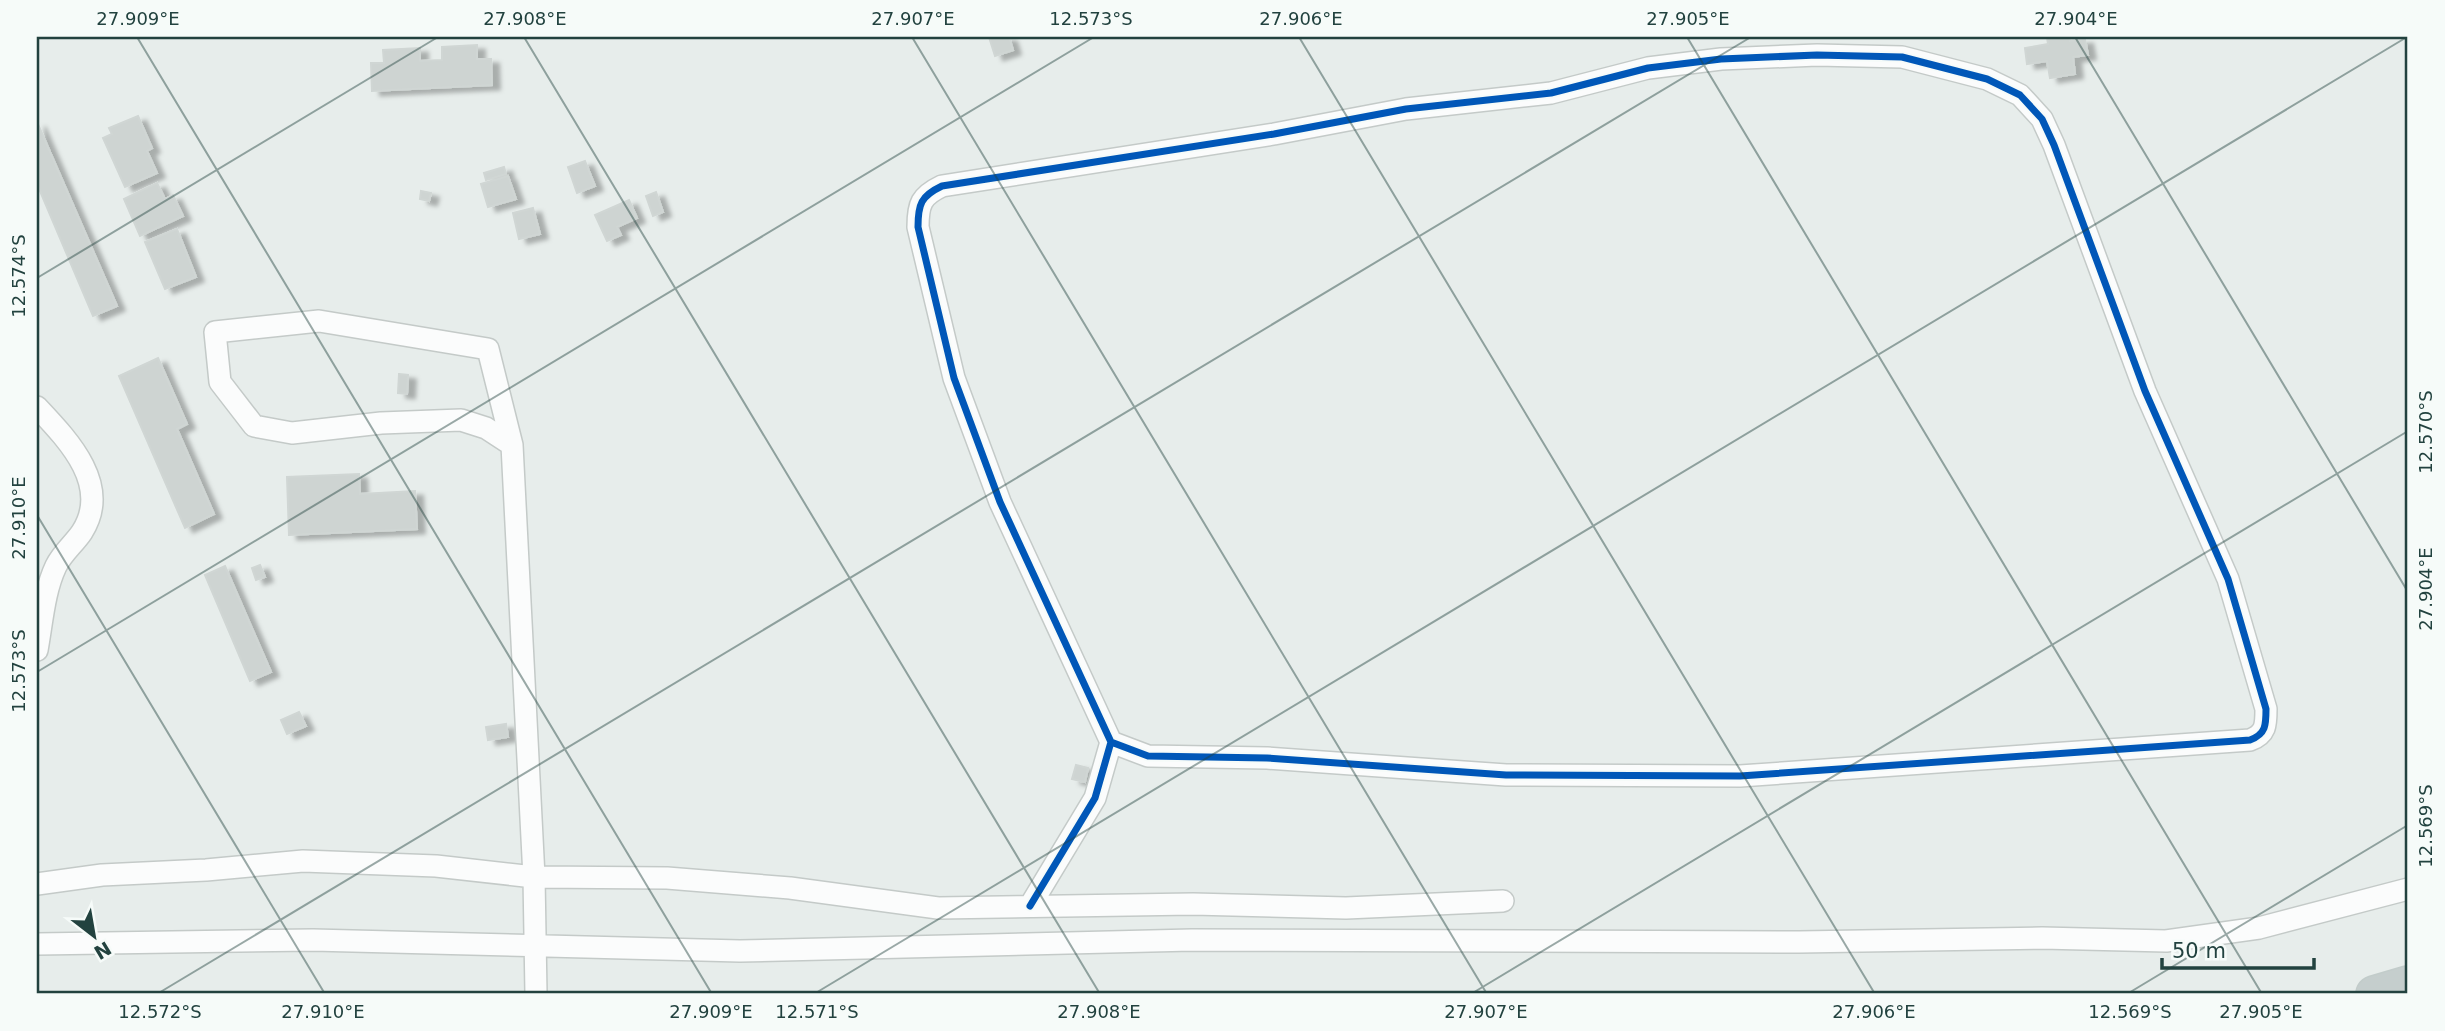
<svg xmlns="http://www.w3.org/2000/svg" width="2445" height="1031" font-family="'DejaVu Sans',sans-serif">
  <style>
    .building { fill: #ced4d2; stroke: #d0d6d4; stroke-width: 2; filter: url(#shadow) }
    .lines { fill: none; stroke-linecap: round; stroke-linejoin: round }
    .minor-casing { stroke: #c4cac8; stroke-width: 24 }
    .trunk-casing { stroke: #c2ccca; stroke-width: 38 }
    .minor { stroke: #fbfcfc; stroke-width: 21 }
    .trunk { stroke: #c5cecd; stroke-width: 35 }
    .cycleway-casing { stroke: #f6fbf9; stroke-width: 11 }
    .cycleway { stroke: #0057b8; stroke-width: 7 }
    .ticks { fill: none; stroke: #22423f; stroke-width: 2; stroke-opacity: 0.45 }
    .neatline { fill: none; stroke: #22423f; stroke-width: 2.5 }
    .ticks-label { font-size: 18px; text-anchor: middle; fill: #22423f }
  </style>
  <defs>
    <filter id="shadow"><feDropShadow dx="8" dy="4.5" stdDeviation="2" flood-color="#0004"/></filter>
  </defs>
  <rect width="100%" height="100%" fill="#e7edeb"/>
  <path class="building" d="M989,37H1009L1013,50L995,56Z
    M2047,37H2069L2070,41L2085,39L2088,55L2073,57L2075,74L2050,78L2047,61L2027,64L2025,48L2048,44Z
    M477,45V59H491L492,85L372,91L371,63H384L383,50L420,48V61L442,60V47Z
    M138,116L152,148L147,151L157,173L125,187L103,138L112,134L109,128Z
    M37,122L117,306L93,316L37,184Z
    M585,161L595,186L577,193L568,167Z
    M504,167L506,174L486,180L484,173Z
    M508,176L516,199L488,207L481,184Z
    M157,183L165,199L173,195L183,216L140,236L124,199Z
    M421,191L431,193L429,201L420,199Z
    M656,192L663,212L653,216L646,196Z
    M629,200L637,218L617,227L621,235L607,241L595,215Z
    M533,208L540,234L519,239L513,213Z
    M177,229L196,277L165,289L145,242Z
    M158,358L187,424L177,429L214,514L185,528L119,376Z
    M399,374L408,375L407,394L398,393Z
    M359,474L360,494L415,491L417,529L289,535L287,477Z
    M260,565L265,577L256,580L252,568Z
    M225,566L271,672L250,681L205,575Z
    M299,712L306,726L287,734L281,720Z
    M506,724L508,737L488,740L486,727Z
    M1076,765L1088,768L1085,782L1072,779Z"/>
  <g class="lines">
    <defs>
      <path id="minor" d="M37,407C68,440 112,485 82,532C74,544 63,552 56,566C44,591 42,623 37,650
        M512,445L486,428L461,420L381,423L292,433L254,426L220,382L215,332L319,321L488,349L512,445L534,877L536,994
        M37,884L102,875L206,870L303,861L436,866L534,877L667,878L790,888L938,908L1193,904L1346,908L1503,901
        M1030,906L1095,798L1111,742L1000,502L954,378L918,227C918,204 921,196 942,186L1274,134L1406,109L1551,93L1648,68L1721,59L1817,55L1902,57L1987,79L2020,95L2042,119L2054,145L2145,391L2228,579L2266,709C2266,725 2266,734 2250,740L1740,776L1506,775L1267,758L1148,756L1111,742
        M37,944L313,940L740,951L1192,940L1799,942L2042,938L2166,941L2259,928L2408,889"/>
      <path id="trunk" d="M2374,994L2408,984"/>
    </defs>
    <use href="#minor" class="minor-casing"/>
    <use href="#trunk" class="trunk-casing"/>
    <use href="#minor" class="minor"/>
    <use href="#trunk" class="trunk"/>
    <defs>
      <path id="cycleway" d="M1030,906L1095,798L1111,742L1000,502L954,378L918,227C918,204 921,196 942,186L1274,134L1406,109L1551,93L1648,68L1721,59L1817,55L1902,57L1987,79L2020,95L2042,119L2054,145L2145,391L2228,579L2266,709C2266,725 2266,734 2250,740L1740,776L1506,775L1267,758L1148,756L1111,742"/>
    </defs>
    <use href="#cycleway" class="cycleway-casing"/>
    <use href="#cycleway" class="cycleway"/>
  </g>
  <path class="ticks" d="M137,37L712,994M524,37L1100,994M912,37L1487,994M1299,37L1875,994M1687,37L2262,994M2075,37L2408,592M37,278L438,37M37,515L325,994M37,672L1094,37M157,994L1751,37M814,994L2407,37M1471,994L2408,431M2127,994L2408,825"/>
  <rect width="2445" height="1031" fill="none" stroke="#f6fbf9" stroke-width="77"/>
  <g transform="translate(94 936) rotate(149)" stroke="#f6fbf9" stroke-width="5" paint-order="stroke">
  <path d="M0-5L12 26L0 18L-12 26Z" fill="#22423f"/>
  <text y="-10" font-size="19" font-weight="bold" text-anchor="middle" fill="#22423f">N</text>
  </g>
  <path d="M2162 958v10h152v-10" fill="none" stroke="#22423f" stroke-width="3.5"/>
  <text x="2172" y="958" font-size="21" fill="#22423f" stroke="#f6fbf9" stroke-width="5" paint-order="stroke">50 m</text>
  <rect x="38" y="38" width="2368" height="954" class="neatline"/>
  <g class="ticks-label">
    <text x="138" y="25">27.909°E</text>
    <text x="525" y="25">27.908°E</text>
    <text x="913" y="25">27.907°E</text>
    <text x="1091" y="25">12.573°S</text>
    <text x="1301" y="25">27.906°E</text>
    <text x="1688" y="25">27.905°E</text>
    <text x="2076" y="25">27.904°E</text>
    <text transform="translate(19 276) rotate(-90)" y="6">12.574°S</text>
    <text transform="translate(2426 432) rotate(-90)" y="6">12.570°S</text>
    <text transform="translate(19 518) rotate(-90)" y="6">27.910°E</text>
    <text transform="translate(2426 589) rotate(-90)" y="6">27.904°E</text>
    <text transform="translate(19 671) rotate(-90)" y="6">12.573°S</text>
    <text transform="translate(2426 826) rotate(-90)" y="6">12.569°S</text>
    <text x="160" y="1018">12.572°S</text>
    <text x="323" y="1018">27.910°E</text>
    <text x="711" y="1018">27.909°E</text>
    <text x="817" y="1018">12.571°S</text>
    <text x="1099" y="1018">27.908°E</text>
    <text x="1486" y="1018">27.907°E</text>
    <text x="1874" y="1018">27.906°E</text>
    <text x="2130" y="1018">12.569°S</text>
    <text x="2261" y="1018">27.905°E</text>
  </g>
</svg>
